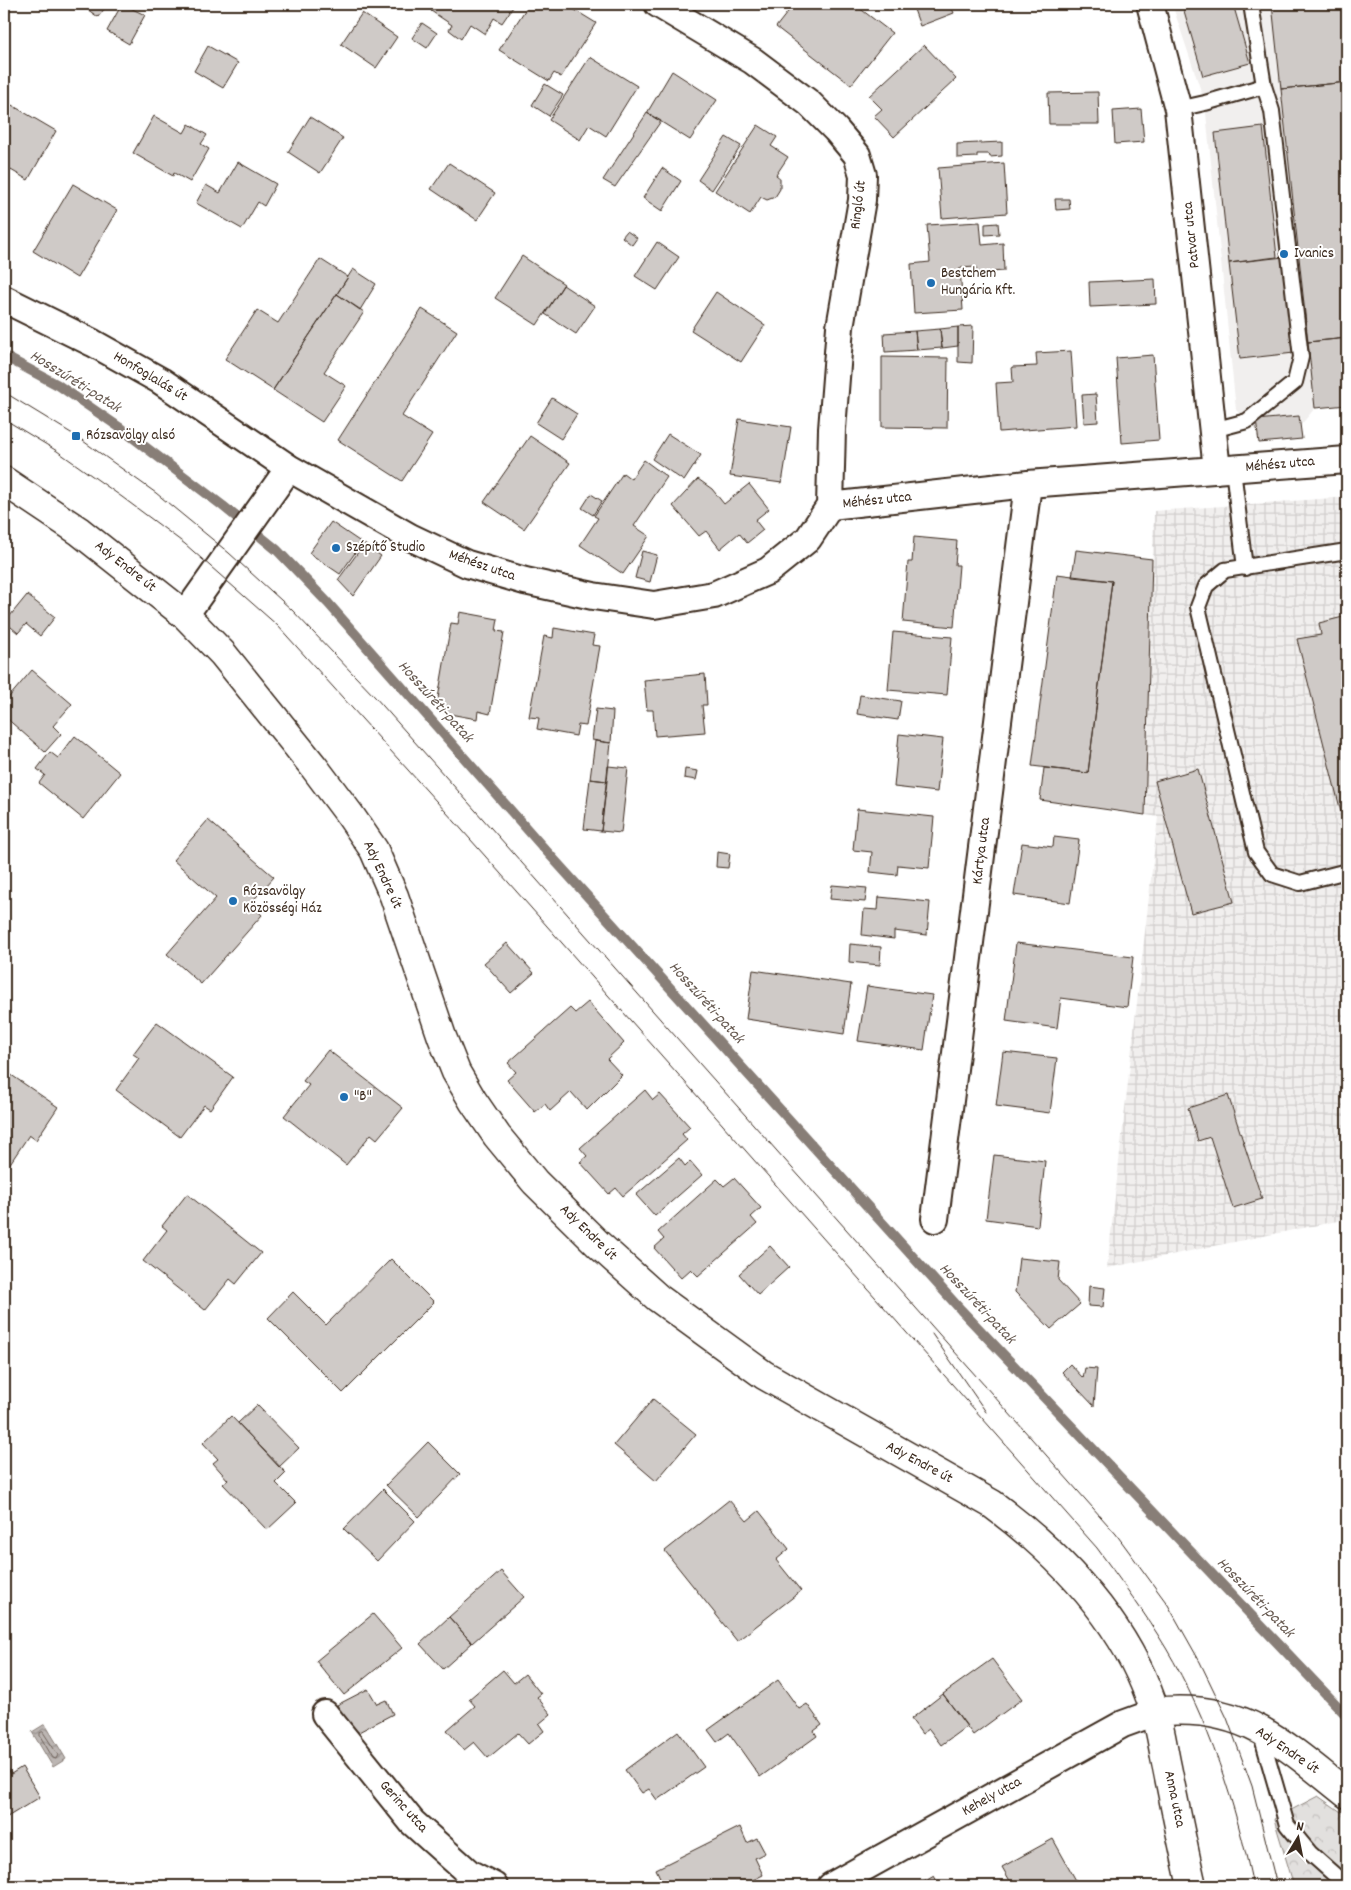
<svg xmlns="http://www.w3.org/2000/svg" width="1351" height="1890" font-family="Dekko,sans-serif">
  <style>
    .built { fill: #f1efee }
    .industrial { fill: url(#industrial-grid) }
    .park { fill: url(#park-crowns); stroke: #8e857e }
    .water { fill: url(#water-waves); stroke: #887e77 }
    .lines { fill: none; stroke-linecap: round; stroke-linejoin: round }
    .shore { stroke: #6f625a; stroke-width: 1 }
    .stream { stroke: #887e77; stroke-width: 10 }
    .building { fill: #cfcac7; stroke: #3b2a1e }
    .lane-casing { stroke: #3b2a1e; stroke-width: 18 }
    .street-casing { stroke: #3b2a1e; stroke-width: 30 }
    .secondary-casing { stroke: #3b2a1e; stroke-width: 31 }
    .lane { stroke: #fff; stroke-width: 14 }
    .street { stroke: #fff; stroke-width: 26 }
    .secondary { stroke: #fff; stroke-width: 28 }
    .tram { stroke: #3b2a1e; stroke-width: 1 }
    .poi-dot { fill: #1f6fb2; stroke: #fff; stroke-width: 2 }
    .labels { text-anchor: middle; dominant-baseline: central; stroke-width: 4; stroke-linejoin: round; paint-order: stroke }
    .street-label { font-size: 15px; fill: #3b2a1e; stroke: #fff }
    .poi-label { font-size: 15px; fill: #3b2a1e; stroke: #fff; text-anchor: start }
    .water-label { font-size: 16px; font-style: italic; fill: #685b52; stroke: #fff }
  </style>
  <defs>
    <pattern id="industrial-grid" width="8" height="8" patternUnits="userSpaceOnUse" patternTransform="scale(1.25)"><rect width="8" height="8" fill="#f1efee"/><path d="M0 4h8M4 0v8" fill="none" stroke="#d0cdcc"/></pattern>
    <pattern id="park-crowns" width="20" height="18" patternUnits="userSpaceOnUse" patternTransform="scale(1.25)"><rect width="20" height="18" fill="#e2e0de"/><path d="M2 6a3 3 0 1 1 6 0M12 15a3 3 0 1 1 6 0" fill="none" stroke="#c3c0be"/></pattern>
    <pattern id="water-waves" width="16" height="10" patternUnits="userSpaceOnUse" patternTransform="scale(1.25)"><rect width="16" height="10" fill="#bcb6b3"/><path d="M0 5q4-4 8 0t8 0" fill="none" stroke="#9a9491"/></pattern>
  </defs>
  <rect width="100%" height="100%" fill="#fff"/>
  <filter id="ink" filterUnits="userSpaceOnUse"><feTurbulence type="fractalNoise" baseFrequency=".02" numOctaves="2"/><feDisplacementMap in="SourceGraphic" scale="10" xChannelSelector="R" yChannelSelector="G"/><feConvolveMatrix kernelMatrix="1 2 1 2 8 2 1 2 1" color-interpolation-filters="sRGB"/></filter>
  <g filter="url(#ink)">
    <path class="built" d="M1172,4H1347V405L1315,408L1300,426L1302,439L1259,443L1257,431L1236,410L1205,103Z"/>
    <path class="industrial" d="M1347,497V1219L1107,1268L1158,817L1146,815L1154,511Z"/>
    <path class="park" d="M1318,1796L1347,1816V1886H1294L1274,1819Z"/>
    <path class="water" d="M45,1724L66,1759L53,1767L32,1732Z"/>
    <g class="lines">
      <path class="shore" d="M43,1732L58,1755L56,1759L53,1758L40,1736V1733Z"/>
      <path class="stream" d="M4,356L58,385L119,427L223,506L277,550L328,603L541,845L961,1310L1347,1716"/>
    </g>
    <path class="building" d="M80,4H108L98,17Z
      M122,4L145,15L129,44L107,31Z
      M436,4H515L502,23L494,18L485,34L470,24L461,39L449,30L452,25L431,11Z
      M529,4H565L596,23L561,77L554,73L549,81L499,50Z
      M794,4H854L892,33L851,85L776,27Z
      M912,4H950L954,13L920,26Z
      M1182,4H1233L1250,63L1203,76Z
      M1272,4H1347V82L1281,89Z
      M362,13L397,37L376,68L341,44Z
      M422,23L437,33L427,48L412,38Z
      M924,45L956,79L894,137L874,116L882,109L869,96Z
      M208,46L238,63L223,88L194,71Z
      M590,57L637,86L606,136L589,125L580,140L549,120Z
      M672,71L717,100L690,140L647,113Z
      M1347,82V338L1308,342L1281,89Z
      M545,84L563,95L549,116L532,105Z
      M1098,92L1099,124H1049L1048,93Z
      M10,104L56,131L28,180L4,166V115Z
      M1141,109L1144,142L1115,144L1113,111Z
      M647,113L661,121L615,187L603,180Z
      M154,116L184,133L189,124L207,135L201,144L209,149L190,182L174,173L173,176L133,153Z
      M310,117L343,138L320,173L288,152Z
      M758,125L777,137L771,146L788,157L776,175L780,178V189L775,197L767,200L761,197L750,214L715,191Z
      M1263,127L1277,257L1229,263L1215,133Z
      M726,137L741,146L712,190L698,180Z
      M1002,142V156L990,157L989,154H977V157L957,158V144Z
      M238,162L276,184L264,206L258,202L242,229L196,203L206,185L220,193Z
      M449,163L495,193L477,220L431,189Z
      M1004,163L1007,213L942,218L938,168Z
      M662,168L681,181L662,211L643,198Z
      M73,184L117,210L77,278L33,251Z
      M1055,199H1069L1070,209L1056,210Z
      M980,222L982,245L1003,243L1004,271L977,273L976,267L960,268L963,310L914,313L911,264L930,262L927,225Z
      M998,223L999,234L985,235V224Z
      M627,231L637,238L632,245L622,237Z
      M657,242L679,257L657,290L635,276Z
      M522,256L564,284L537,325L495,298Z
      M1284,257L1294,353L1240,359L1229,263Z
      M320,259L348,277L273,390L225,359L257,310L278,323Z
      M353,269L376,284L360,310L337,294Z
      M1155,279L1156,304L1090,307L1089,282Z
      M563,285L595,306L576,334L545,314Z
      M716,292L765,325L741,362L691,330Z
      M337,294L364,312L324,372L346,386L322,422L273,390Z
      M422,309L457,331L402,416L432,435L402,481L338,440Z
      M973,326L972,363L958,362V327Z
      M958,327V346L942,348L940,329Z
      M940,329L942,348L917,350L915,331Z
      M915,331L917,350L885,352L884,333Z
      M1347,338V405L1315,408L1308,342Z
      M1071,351L1076,426L999,432L996,383L1013,382L1012,367L1037,366L1036,353Z
      M1153,355L1159,440L1122,443L1116,358Z
      M882,357L948,358L947,428L882,427Z
      M1096,394L1098,422L1084,423L1082,395Z
      M552,398L577,414L561,439L536,423Z
      M1299,416L1302,439L1259,443L1256,420Z
      M739,419L791,427L782,483L730,476Z
      M668,434L701,455L684,481L652,459Z
      M530,436L570,463L524,529L484,502Z
      M644,460L667,477L634,526L649,536L623,574L580,545L598,518L594,516L623,473L631,479Z
      M698,479L712,489L724,504L749,484L769,509L755,520L763,530L747,543L739,533L720,549L706,531L699,536L673,506Z
      M591,494L602,501L593,515L582,508Z
      M331,522L362,543L340,574L309,553Z
      M914,537L957,541L955,565H959L954,627L903,622L908,562H912Z
      M364,544L381,556L353,596L338,580Z
      M1076,550L1152,559L1145,815L1040,800L1044,768L1088,773L1112,581L1072,577Z
      M642,551L657,555L650,582L635,578Z
      M1057,574L1112,581L1088,773L1032,766Z
      M27,595L55,617L40,636L26,624L18,633L5,622Z
      M460,612L498,619L496,631L504,632L490,714L478,711L477,719L444,713L445,706L437,704L451,623L458,624Z
      M1347,616V815L1342,816L1297,639L1321,635L1319,623Z
      M554,628L594,635L592,645L600,646L586,726L578,725L576,736L537,729L539,718L529,717L544,636L553,638Z
      M893,632L952,637L947,695L888,690Z
      M32,670L72,704L53,726L61,734L45,752L4,716V703Z
      M705,674L707,705H702L705,732L655,736L653,710H647L644,680Z
      M860,695L901,701L898,720L857,714Z
      M596,709L613,711L611,743L592,740Z
      M899,734L943,739L937,792L894,787Z
      M75,736L120,773L83,819L39,783L45,775L37,769L50,752L58,758Z
      M595,741L611,743L607,781L590,779Z
      M608,766L628,768L621,833L601,831Z
      M685,769L698,771L696,780L684,778Z
      M1198,769L1234,902L1191,913L1155,781Z
      M590,779L607,781L601,831L584,829Z
      M857,809L934,817L929,868L898,865L897,875L870,872L872,852L853,850Z
      M208,820L274,877L250,904L262,915L201,984L167,954L216,898L173,860Z
      M1054,837L1079,840L1070,903L1014,895L1022,843L1053,847Z
      M717,852L730,854L728,868L716,867Z
      M832,885L867,888L865,902L830,899Z
      M879,897L930,902L927,935L894,931V939L862,935L864,909L878,910Z
      M507,943L534,973L511,993L484,963Z
      M1016,943L1133,957L1127,1007L1061,998L1057,1028L1006,1021Z
      M850,944L881,947L880,965L849,962Z
      M753,970L851,984L844,1034L746,1019Z
      M867,986L932,995L924,1050L858,1041Z
      M588,1002L624,1043L607,1059L622,1075L587,1110L571,1092L550,1111L545,1104L535,1112L507,1080L516,1072L508,1063L570,1008L575,1013Z
      M157,1022L233,1077L210,1109L204,1105L180,1137L116,1090L139,1058L133,1054Z
      M328,1050L403,1108L377,1139L371,1134L346,1165L284,1116L309,1085L303,1081Z
      M1003,1052L1057,1058L1050,1113L996,1106Z
      M4,1070L58,1107L36,1140L29,1135L7,1168L4,1166Z
      M645,1090L653,1100L660,1094L690,1127L682,1134L687,1140L623,1196L616,1188L609,1194L580,1162L587,1156L580,1148Z
      M1228,1095L1262,1199L1233,1208L1210,1137L1198,1141L1188,1108Z
      M994,1155L1045,1161L1038,1226L986,1219Z
      M679,1158L685,1166L690,1161L702,1175L655,1216L636,1195Z
      M734,1178L761,1208L751,1217L757,1224L698,1276L691,1269L681,1278L654,1248L664,1239L658,1232L717,1179L724,1186Z
      M187,1194L261,1253L236,1284L230,1279L205,1310L143,1261L167,1230L162,1226Z
      M770,1246L789,1267L758,1295L739,1274Z
      M1019,1258L1060,1262L1058,1280L1080,1304L1051,1329L1015,1292Z
      M391,1259L434,1302L343,1393L268,1318L293,1292L326,1325Z
      M1089,1286L1105,1288L1103,1307L1088,1306Z
      M1070,1364L1083,1378L1085,1368L1097,1369L1094,1406L1062,1372Z
      M653,1399L696,1434L656,1481L614,1445Z
      M257,1405L299,1448L279,1467L238,1423Z
      M231,1416L286,1473L276,1483L296,1503L267,1530L223,1484L228,1480L213,1463L218,1459L203,1443Z
      M428,1442L460,1474L419,1517L386,1485Z
      M383,1489L415,1521L377,1561L344,1529Z
      M729,1500L747,1521L759,1511L789,1549L776,1560L801,1591L737,1641L665,1551Z
      M501,1571L524,1597L472,1643L449,1617Z
      M373,1614L402,1648L344,1695L316,1661Z
      M449,1617L472,1643L443,1669L420,1644Z
      M992,1659L1022,1699L973,1735L943,1694Z
      M503,1670L514,1683L525,1674L541,1694L537,1697L551,1714L539,1724L544,1731L528,1744L518,1733L488,1758L474,1742L464,1750L447,1730L475,1706L469,1699Z
      M778,1680L799,1709L807,1704L822,1725L814,1731L817,1736L760,1777L729,1733L717,1742L708,1730Z
      M368,1689L377,1704L386,1700L393,1714L353,1735L337,1705Z
      M943,1694L967,1726L941,1745L929,1729L922,1734L911,1719Z
      M678,1731L704,1767L657,1800L649,1789L642,1793L625,1770Z
      M4,1762L11,1774L22,1767L40,1797L4,1819Z
      M740,1827L747,1843L757,1838L765,1853L755,1858L763,1875L741,1886H664L656,1869Z
      M1053,1839L1078,1884L1075,1886H1013L1002,1867Z
      M934,1876L940,1886H925L922,1883Z"/>
    <g class="lines">
      <defs>
        <path id="lane" d="M1178,109L1205,103L1264,86L1251,4
          M1213,430L1247,421L1295,382L1301,357L1272,111L1264,86
          M1233,469L1245,568
          M1347,551L1225,570L1206,586L1198,607L1256,852L1272,874L1300,883L1347,871
          M1260,1731L1287,1825L1310,1853L1347,1886"/>
        <path id="street" d="M658,4L753,61L809,103L836,130L857,155L863,175L862,200L840,327L832,429L830,506
          M1150,4L1178,109L1217,470
          M4,299L93,343L161,381L289,468L410,537L467,564L525,581L593,596L654,605L714,595L768,571L808,539L830,506L1028,484L1347,460
          M185,615L289,468
          M935,1219L1028,484
          M325,1714L412,1822L469,1873L494,1886
          M831,1886L1123,1724L1156,1712"/>
        <path id="secondary" d="M4,481L79,531L185,615L223,654L314,767L350,815L374,850L394,896L442,1037L456,1072L473,1101L497,1136L535,1182L599,1245L658,1298L764,1375L992,1504C1063,1557 1128,1625 1155,1712C1161,1730 1163,1749 1167,1767C1175,1807 1183,1847 1192,1886
          M1156,1712C1191,1708 1228,1713 1260,1730C1291,1747 1319,1772 1347,1794"/>
      </defs>
      <use href="#lane" class="lane-casing"/>
      <use href="#street" class="street-casing"/>
      <use href="#secondary" class="secondary-casing"/>
      <use href="#lane" class="lane"/>
      <use href="#street" class="street"/>
      <use href="#secondary" class="secondary"/>
      <path class="tram" d="M4,392L76,436L156,493L229,553L292,610L375,697L1116,1534L1168,1605L1200,1662L1227,1718L1252,1786L1277,1886
        M4,419L57,451L122,497L185,544L278,626L455,822L1097,1548C1121,1581 1145,1613 1166,1648C1209,1720 1236,1805 1253,1886
        M932,1334L986,1412"/>
    </g>
  </g>
  <g class="poi-dot">
    <circle cx="1284" cy="254" r="5"/>
    <circle cx="931" cy="283" r="5"/>
    <rect x="71" y="431" width="10" height="10" rx="2.5"/>
    <circle cx="336" cy="548" r="5"/>
    <circle cx="233" cy="901" r="5"/>
    <circle cx="344" cy="1097" r="5"/>
  </g>
  <g class="labels">
    <g class="street-label">
      <text transform="translate(859 205) rotate(-83)">Ringló út</text>
      <text transform="translate(1192 235) rotate(-96)">Patvar utca</text>
      <text transform="translate(150 377) rotate(31)">Honfoglalás út</text>
      <text transform="translate(1280 465) rotate(-5)">Méhész utca</text>
      <text transform="translate(877 501) rotate(-6)">Méhész utca</text>
      <text transform="translate(482 566) rotate(19)">Méhész utca</text>
      <text transform="translate(125 567) rotate(38)">Ady Endre út</text>
      <text transform="translate(982 851) rotate(-83)">Kártya utca</text>
      <text transform="translate(382 875) rotate(65)">Ady Endre út</text>
      <text transform="translate(588 1233) rotate(44)">Ady Endre út</text>
      <text transform="translate(919 1463) rotate(28)">Ady Endre út</text>
      <text transform="translate(1287 1751) rotate(34)">Ady Endre út</text>
      <text transform="translate(992 1797) rotate(-29)">Kehely utca</text>
      <text transform="translate(1174 1799) rotate(78)">Anna utca</text>
      <text transform="translate(403 1807) rotate(48)">Gerinc utca</text>
    </g>
    <g class="poi-label">
      <text x="1294" y="254">Ivanics</text>
      <text x="941" y="274">Bestchem<tspan x="941" dy="17">Hungária Kft.</tspan></text>
      <text x="86" y="436">Rózsavölgy alsó</text>
      <text x="346" y="548">Szépítő Studio</text>
      <text x="243" y="892">Rózsavölgy<tspan x="243" dy="17">Közösségi Ház</tspan></text>
      <text x="354" y="1097">"B"</text>
    </g>
    <g class="water-label">
      <text transform="translate(75 382) rotate(32)">Hosszúréti-patak</text>
      <text transform="translate(435 702) rotate(48)">Hosszúréti-patak</text>
      <text transform="translate(706 1003) rotate(48)">Hosszúréti-patak</text>
      <text transform="translate(977 1304) rotate(47)">Hosszúréti-patak</text>
      <text transform="translate(1255 1598) rotate(46)">Hosszúréti-patak</text>
    </g>
  </g>
  <rect width="1351" height="1890" fill="none" stroke="#fff" stroke-width="20"/>
  <rect x="10" y="10" width="1331" height="1870" fill="none" stroke="#3b2a1e" stroke-width="2" filter="url(#ink)"/>
  <g transform="translate(1298 1838) rotate(10)" stroke="#ffffff" stroke-width="4" paint-order="stroke">
  <path d="M0-4L9 19L0 12L-9 19Z" fill="#3b2a1e"/>
  <text y="-8" font-size="14" font-weight="bold" text-anchor="middle" fill="#3b2a1e">N</text>
  </g>
</svg>
